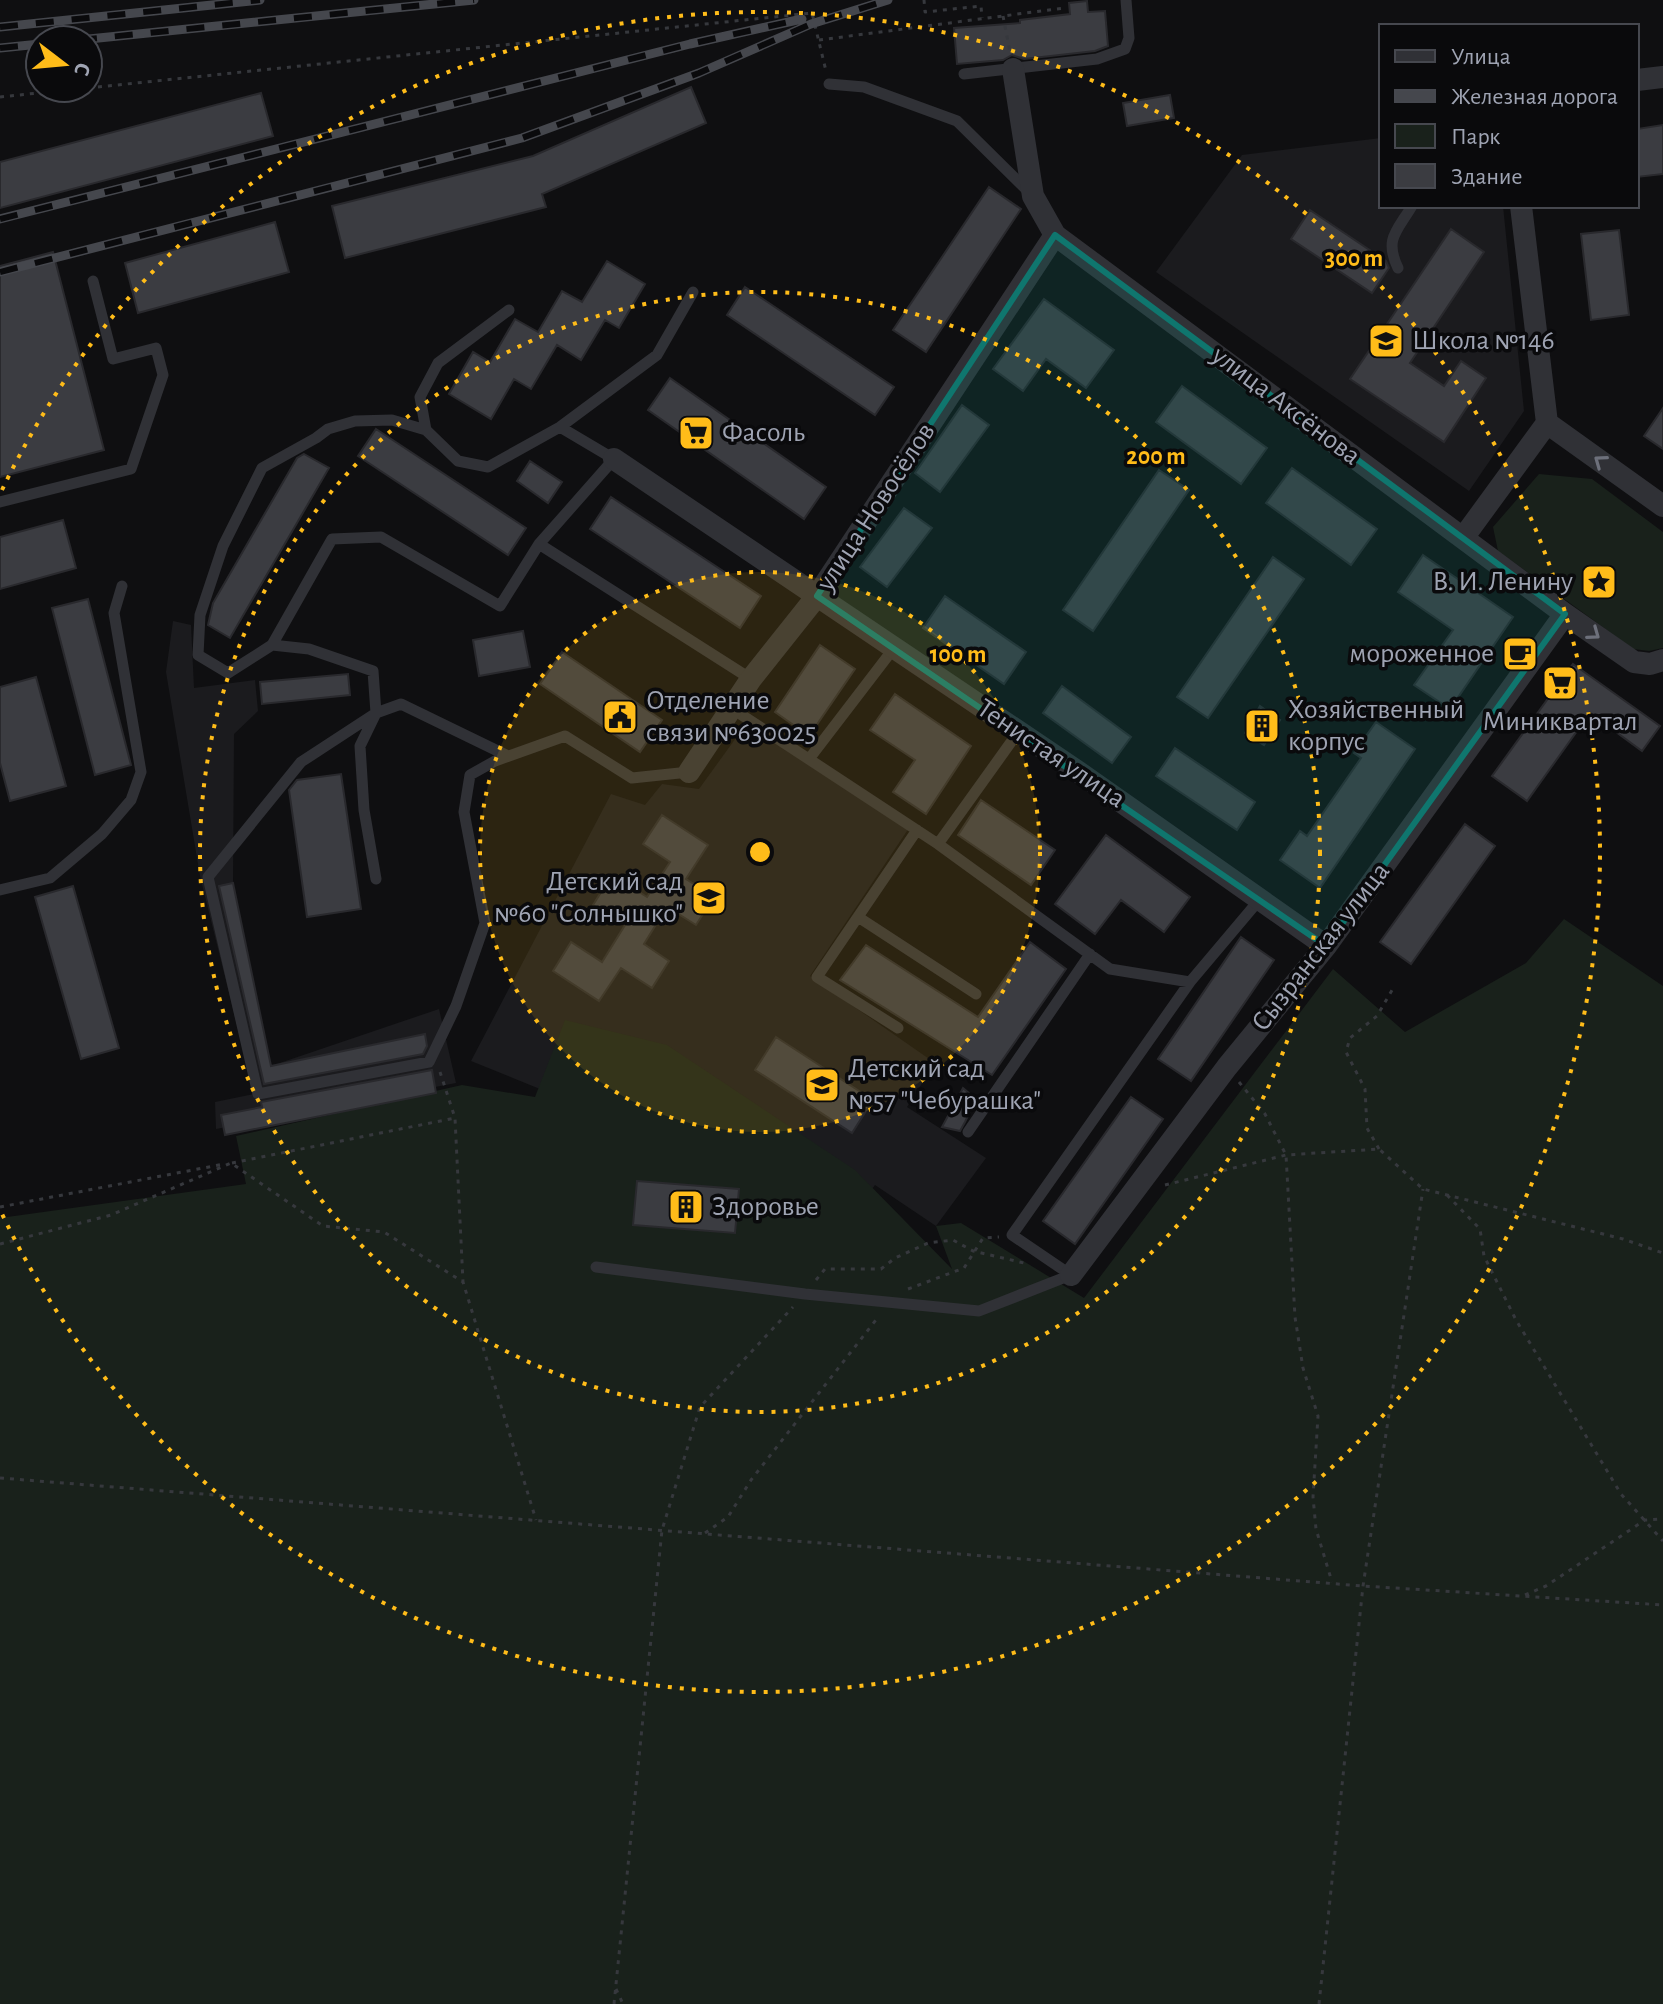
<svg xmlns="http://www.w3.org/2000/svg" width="1663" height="2004" font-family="'Alegreya Sans',sans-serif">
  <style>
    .built { fill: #1b1b1e }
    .green { fill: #19211b }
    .building { fill: #3b3c41; stroke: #29292d; stroke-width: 2 }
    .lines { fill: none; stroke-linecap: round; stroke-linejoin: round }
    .path { stroke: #36383d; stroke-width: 3; stroke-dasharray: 4 6; stroke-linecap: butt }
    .lane { stroke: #303136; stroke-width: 11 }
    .street { stroke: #303136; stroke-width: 22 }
    .rail-casing { stroke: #45474d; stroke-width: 9 }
    .rail { stroke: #0a0a0c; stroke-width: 6; stroke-dasharray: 18; stroke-linecap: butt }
    .oneway { stroke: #6d707b }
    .marked { fill: #0f766e; fill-opacity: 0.2; stroke: #0f766e; stroke-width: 6; stroke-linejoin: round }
    .ring { fill: none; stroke: #ffbc19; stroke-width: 4; stroke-dasharray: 4 8 }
    .labels { text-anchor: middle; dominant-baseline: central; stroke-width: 7; stroke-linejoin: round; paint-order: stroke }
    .poi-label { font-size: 28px; fill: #9fa4b3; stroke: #0a0a0c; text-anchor: start }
    .street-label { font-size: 28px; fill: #9fa4b3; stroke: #0a0a0c }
    .centre { fill: #ffbc19; stroke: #0a0a0c; stroke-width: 4 }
    .ring-label { font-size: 24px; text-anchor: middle; font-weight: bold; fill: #ffbc19; stroke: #0a0a0c; stroke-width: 7; stroke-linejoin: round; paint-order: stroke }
  </style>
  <rect width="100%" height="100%" fill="#0f0f11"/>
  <path class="built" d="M1381,138V206H1503L1524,411L1469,491L1156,272L1242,155Z
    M173,621L191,625L194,688L255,680L258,711L234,734L233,883L271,1066L439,1009L456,1083L216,1129L215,1102L254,1094L200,876L166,672Z
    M746,724L909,828L810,976L935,1063L907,1107L986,1158L936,1226L875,1185L861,1204L599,1113L471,1061L611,794L645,805L662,784L699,789Z"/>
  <path class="green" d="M1539,474L1592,479L1663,532V648L1649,651L1633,649L1498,551L1493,527Z
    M1564,919L1663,986V2004H0V1218L246,1184L236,1136L462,1085L535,1097L565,1020L667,1045L855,1170L952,1269L936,1226L961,1223L1084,1298L1333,969L1405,1032L1526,963Z"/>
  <path class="building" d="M1087,1L1088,12L1105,11L1108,46L1095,51L1024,59L1012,55L1003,60L957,64L954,28L1020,23V20L1070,14L1069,3Z
    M691,87L706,123L542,194L546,207L345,258L332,206L533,156Z
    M261,93L273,136L0,208V162Z
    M1170,95L1174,118L1127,126L1123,103Z
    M1663,125V174L1637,177V129Z
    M989,187L1021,209L926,352L893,330Z
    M1310,210L1386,261L1389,268L1372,293L1291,239Z
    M275,222L289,272L138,313L125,263Z
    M1451,229L1484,252L1410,363L1444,386L1461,361L1486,378L1444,442L1350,379Z
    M1619,230L1629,315L1591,320L1581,234Z
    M53,252L104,450L0,477V266Z
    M607,261L645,284L619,328L605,320L581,360L557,345L531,389L514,379L491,419L449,394L473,352L490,362L515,319L538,332L562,291L582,302Z
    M745,287L894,387L875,415L727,315Z
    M1044,299L1114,350L1086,388L1046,359L1023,391L993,369Z
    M670,378L826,487L804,519L648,410Z
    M1182,386L1267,448L1241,484L1156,422Z
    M962,405L989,425L940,492L915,473Z
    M1663,408V449L1644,436Z
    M376,429L526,528L508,555L358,456Z
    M304,454L329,468L230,638L208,625L213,603L297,458Z
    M530,461L562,482L548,503L517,481Z
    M1292,468L1377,529L1351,565L1266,503Z
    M1159,470L1189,490L1093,631L1063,610Z
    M611,497L761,596L740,628L590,529Z
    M904,508L932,528L887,587L860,567Z
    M63,520L76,568L0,589V537Z
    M1423,555L1513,617L1450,709L1414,685L1453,630L1398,592Z
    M1273,557L1304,579L1208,718L1177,697Z
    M945,596L1026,652L1004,684L923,628Z
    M88,599L131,765L95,775L52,608Z
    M523,631L530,667L479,676L473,640Z
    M820,645L855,669L809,736L775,712Z
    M562,652L662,720L640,752L540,684Z
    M1573,664L1660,726L1642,751L1590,713L1527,801L1492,776Z
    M348,674L350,695L262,704L260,682Z
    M36,677L66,786L10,801L0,763V687Z
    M1062,686L1131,737L1112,763L1043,713Z
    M895,694L971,746L926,814L893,792L915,760L870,730Z
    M1260,706L1280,720L1264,745L1245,733Z
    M1376,722L1415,749L1320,888L1280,860L1300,831L1307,836L1361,758L1354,753Z
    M1175,748L1255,802L1237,830L1156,776Z
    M341,774L361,909L307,917L289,790L297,780Z
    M981,800L1055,850L1031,885L958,835Z
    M662,815L708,845L686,879L714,897L696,925L667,907L644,944L669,961L652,988L621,968L599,1001L553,971L571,942L602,962L625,925L593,905L612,875L647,897L670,862L643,844Z
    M1465,824L1495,846L1411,964L1380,942Z
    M1106,835L1190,897L1164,932L1121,900L1095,934L1055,904Z
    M233,883L271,1066L425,1034L427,1046L423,1054L264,1084L219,886Z
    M73,886L119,1048L81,1059L35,897Z
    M1241,937L1274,960L1191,1081L1158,1059Z
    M1030,942L1066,969L992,1075L840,980L866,945L978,1017Z
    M776,1037L873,1100L852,1133L755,1070Z
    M432,1070L436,1093L225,1135L221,1115L262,1107L261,1102Z
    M963,1088L976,1099L965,1122L960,1131L942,1127Z
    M1131,1097L1163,1119L1075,1244L1043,1221Z
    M637,1181L739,1189L735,1233L633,1225Z"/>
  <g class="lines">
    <path class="path" d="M924,0L925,12L981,6L982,18
      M1003,16L1010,52
      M819,40L1064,8
      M88,88L812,13L826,71
      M0,97L85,88
      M440,1072L455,1118L463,1282
      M1239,1082L1265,1114L1286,1155L1295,1317L1303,1368L1318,1416L1313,1497L1316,1529L1332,1582
      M1379,1149L1367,1128L1365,1089L1346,1052L1350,1038L1377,1016L1395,985
      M232,1163L455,1118
      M1165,1185L1286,1155L1379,1149L1423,1189L1623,1239L1663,1253
      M1447,1195L1480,1229L1484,1256L1516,1320L1621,1494L1663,1541
      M0,1207L224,1164
      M0,1244L111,1215L231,1163L323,1226L384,1232L463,1282L536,1520
      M816,1280L825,1269H881L895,1258L928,1243L953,1240L973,1251L1024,1263
      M908,1289L964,1268L983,1238L999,1237
      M0,1478L1363,1586L1663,1605
      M705,1533L728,1517L751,1480L879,1316
      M1525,1595L1546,1586L1645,1520L1663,1519
      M616,1989L623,2004
      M614,2004L662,1530L700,1407L793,1307
      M1319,2004L1363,1586L1423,1189"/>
    <path class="lane" d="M964,74L1097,59L1125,49L1129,38L1126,0
      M829,84L864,87L957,121L1029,192
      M1398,268C1384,239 1397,231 1412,206
      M509,310L438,363L420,397L426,430L458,461L488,467L560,427L657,355L693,292
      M560,427L614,459L539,544L500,606L381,537L332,539L272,645L309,649L373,671L376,713L301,762L208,877L258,1094L429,1062L456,1006L485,923L464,812L470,775L495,761L565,736L632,778L689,772
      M0,502L131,469L163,375L156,348L113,359L93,281
      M539,544L751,679
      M272,645L228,673L198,655L200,615L223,546L262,468L316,438L328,429L355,421L392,420L426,430
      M731,708L938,844L1019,731
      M809,759L894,648
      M938,844L1110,969L1190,982L1260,899
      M376,879L364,810L360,746L376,713L401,704L508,756
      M0,890L50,878L102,834L131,800L141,772L114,613L122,586
      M858,917L976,994
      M898,1028L817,977L917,830
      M968,1132L1090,954
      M596,1267L805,1294L979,1311L1071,1275
      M1071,1275L1012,1235L1190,982"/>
    <path class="street" d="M1013,69L1033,196L1055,235L1565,614L1634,662L1650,664L1663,660
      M1637,80L1663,77
      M1521,206L1547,423
      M614,459L1083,775L1326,946
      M1463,538L1547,423L1663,506
      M689,772L751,679L817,596L1055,235
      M1071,1275L1227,1067L1326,946L1565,614"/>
    <defs>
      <path id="rail" d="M0,27L260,0
        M79,40L474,0
        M0,48L40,44
        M0,219L690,44L802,19
        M0,272L522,138L699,73L811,24L888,0"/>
    </defs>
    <use href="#rail" class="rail-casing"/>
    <use href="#rail" class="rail"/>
  </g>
  <defs><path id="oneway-chevron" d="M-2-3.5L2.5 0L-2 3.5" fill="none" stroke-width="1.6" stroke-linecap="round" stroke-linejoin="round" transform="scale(2)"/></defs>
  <g class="oneway">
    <use href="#oneway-chevron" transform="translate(1600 461) rotate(-144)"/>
    <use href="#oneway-chevron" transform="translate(1594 634) rotate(36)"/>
  </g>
  <path class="marked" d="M1055,235L1565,614L1326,946L817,596Z"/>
  <circle cx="760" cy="852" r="280" fill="#ffbc19" fill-opacity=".12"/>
  <g class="ring">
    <circle cx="760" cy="852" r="280"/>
    <circle cx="760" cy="852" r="560"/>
    <path d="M2 490A840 840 0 1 1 2 1214"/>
  </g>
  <defs>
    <symbol id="school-square" viewBox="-11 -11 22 22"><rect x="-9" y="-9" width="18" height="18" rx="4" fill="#ffbc19" stroke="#0a0a0c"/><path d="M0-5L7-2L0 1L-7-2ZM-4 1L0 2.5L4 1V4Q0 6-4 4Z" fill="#111"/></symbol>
    <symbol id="supermarket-square" viewBox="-11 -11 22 22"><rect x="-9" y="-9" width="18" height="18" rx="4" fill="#ffbc19" stroke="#0a0a0c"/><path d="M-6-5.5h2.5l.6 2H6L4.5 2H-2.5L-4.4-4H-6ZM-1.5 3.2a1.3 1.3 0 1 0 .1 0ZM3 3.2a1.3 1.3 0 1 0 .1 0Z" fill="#111"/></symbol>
    <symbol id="sight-square" viewBox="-11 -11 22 22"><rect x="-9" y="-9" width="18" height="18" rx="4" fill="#ffbc19" stroke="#0a0a0c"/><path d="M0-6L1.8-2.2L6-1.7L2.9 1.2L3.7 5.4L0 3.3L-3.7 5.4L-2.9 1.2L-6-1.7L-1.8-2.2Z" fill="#111"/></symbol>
    <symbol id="cafe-square" viewBox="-11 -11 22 22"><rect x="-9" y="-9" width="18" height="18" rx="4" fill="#ffbc19" stroke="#0a0a0c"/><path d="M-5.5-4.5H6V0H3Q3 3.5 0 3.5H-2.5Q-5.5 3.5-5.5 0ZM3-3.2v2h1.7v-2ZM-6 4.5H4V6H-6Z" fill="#111"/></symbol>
    <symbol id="civic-square" viewBox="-11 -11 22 22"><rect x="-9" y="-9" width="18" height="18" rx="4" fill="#ffbc19" stroke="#0a0a0c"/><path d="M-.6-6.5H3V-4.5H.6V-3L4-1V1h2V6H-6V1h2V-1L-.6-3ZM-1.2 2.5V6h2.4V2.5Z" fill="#111"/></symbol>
    <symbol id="building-square" viewBox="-11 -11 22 22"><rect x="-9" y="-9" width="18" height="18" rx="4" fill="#ffbc19" stroke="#0a0a0c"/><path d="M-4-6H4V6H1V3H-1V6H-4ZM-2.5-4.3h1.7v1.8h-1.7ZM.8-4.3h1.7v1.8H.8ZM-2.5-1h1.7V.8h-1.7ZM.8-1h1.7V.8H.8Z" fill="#111"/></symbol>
  </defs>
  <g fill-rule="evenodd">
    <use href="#school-square" x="1366" y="321" width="40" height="40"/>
    <use href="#supermarket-square" x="676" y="413" width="40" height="40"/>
    <use href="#sight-square" x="1579" y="562" width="40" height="40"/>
    <use href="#cafe-square" x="1500" y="634" width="40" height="40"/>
    <use href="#supermarket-square" x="1540" y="663" width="40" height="40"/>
    <use href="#civic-square" x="600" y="697" width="40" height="40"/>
    <use href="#building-square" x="1242" y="706" width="40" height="40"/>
    <use href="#school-square" x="689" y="878" width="40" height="40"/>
    <use href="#school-square" x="802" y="1065" width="40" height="40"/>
    <use href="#building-square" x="666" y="1187" width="40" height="40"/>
  </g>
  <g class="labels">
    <g class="poi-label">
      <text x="1412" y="341">Школа №146</text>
      <text x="722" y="433">Фасоль</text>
      <text x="1573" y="582" text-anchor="end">В. И. Ленину</text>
      <text x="1494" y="654" text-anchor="end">мороженное</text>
      <text x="646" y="701">Отделение<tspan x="646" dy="32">связи №630025</tspan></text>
      <text x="1288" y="710">Хозяйственный<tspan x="1288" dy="32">корпус</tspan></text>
      <text x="1560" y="722" text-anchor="middle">Миниквартал</text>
      <text x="683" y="882" text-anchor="end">Детский сад<tspan x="683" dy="32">№60 "Солнышко"</tspan></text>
      <text x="848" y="1069">Детский сад<tspan x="848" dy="32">№57 "Чебурашка"</tspan></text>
      <text x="712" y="1207">Здоровье</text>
    </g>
    <g class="street-label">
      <text transform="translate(1286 406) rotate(37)">улица Аксёнова</text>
      <text transform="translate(876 507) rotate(-57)">улица Новосёлов</text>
      <text transform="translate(1051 754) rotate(34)">Тенистая улица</text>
      <text transform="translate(1321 947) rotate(-52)">Сызранская улица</text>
    </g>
  </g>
  <circle cx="760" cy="852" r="12" class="centre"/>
  <g class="ring-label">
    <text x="1354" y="266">300 m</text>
    <text x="1156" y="464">200 m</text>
    <text x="958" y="662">100 m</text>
  </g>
  <rect x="1379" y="24" width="260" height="184" fill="#0a0a0c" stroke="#46484f" stroke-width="2"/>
  <rect x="1395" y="50" width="40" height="12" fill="#303136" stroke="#46484f" stroke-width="2"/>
  <text x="1451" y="64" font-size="24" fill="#9fa4b3">Улица</text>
  <rect x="1395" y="90" width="40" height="12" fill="#45474d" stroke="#46484f" stroke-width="2"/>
  <text x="1451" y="104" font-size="24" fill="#9fa4b3">Железная дорога</text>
  <rect x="1395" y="124" width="40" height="24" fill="#19211b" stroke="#46484f" stroke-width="2"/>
  <text x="1451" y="144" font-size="24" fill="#9fa4b3">Парк</text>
  <rect x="1395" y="164" width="40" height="24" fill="#3b3c41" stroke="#46484f" stroke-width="2"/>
  <text x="1451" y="184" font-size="24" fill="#9fa4b3">Здание</text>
  <g transform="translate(64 64) rotate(106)"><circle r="38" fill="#0a0a0c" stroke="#46484f" stroke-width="2"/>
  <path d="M0-6L14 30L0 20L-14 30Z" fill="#ffbc19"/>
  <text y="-12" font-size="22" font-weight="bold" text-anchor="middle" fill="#9fa4b3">С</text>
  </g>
</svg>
